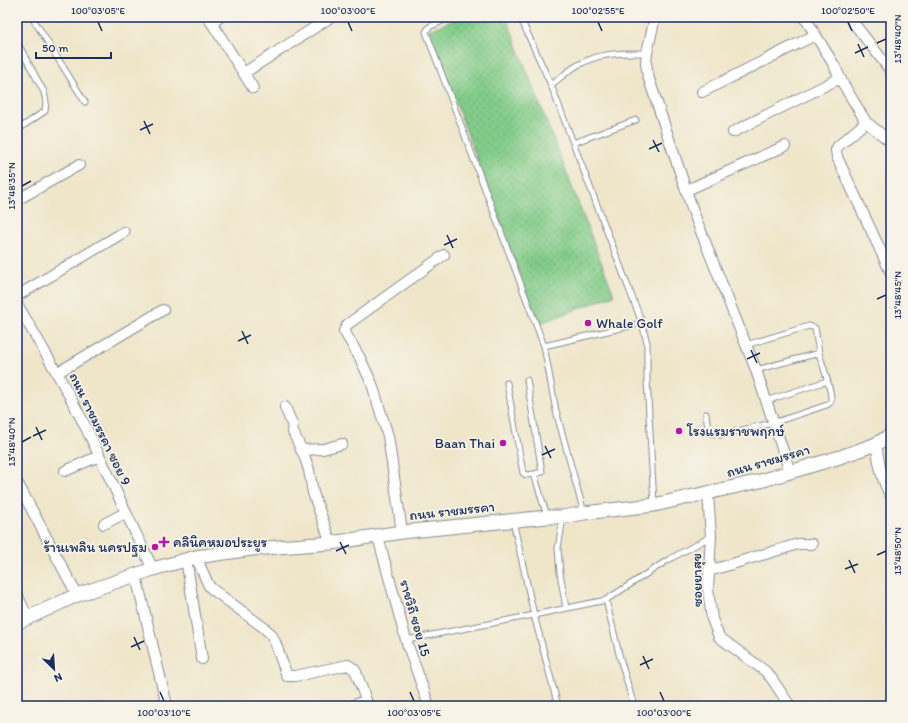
<svg xmlns="http://www.w3.org/2000/svg" width="908" height="723" font-family="Itim,'Playpen Sans Thai',sans-serif">
  <style>
    .grass { fill: url(#grass-dots); stroke: #4e7e74 }
    .lines { fill: none; stroke-linecap: round; stroke-linejoin: round }
    .service-casing { stroke: #858a94; stroke-width: 7 }
    .minor-casing { stroke: #858a94; stroke-width: 12 }
    .tertiary-casing { stroke: #858a94; stroke-width: 15 }
    .service { stroke: #fff; stroke-width: 5 }
    .minor { stroke: #fff; stroke-width: 10 }
    .tertiary { stroke: #fff; stroke-width: 13 }
    .ticks { fill: none; stroke: #1b2f5e; stroke-width: 1.5 }
    .poi-dot { fill: #b5179e; stroke: #f7f3e8; stroke-width: 1.5 }
    .labels { text-anchor: middle; dominant-baseline: central; stroke-width: 3.5; stroke-linejoin: round; paint-order: stroke }
    .poi-label { font-size: 14px; fill: #1b2f5e; stroke: #f7f3e8; text-anchor: start }
    .street-label { font-size: 14px; fill: #1b2f5e; stroke: #f7f3e8 }
    .neatline { fill: none; stroke: #1b2f5e; stroke-width: 1.5 }
    .ticks-label { font-size: 10px; text-anchor: middle; fill: #1b2f5e }
  </style>
  <defs>
    <pattern id="grass-dots" width="8" height="8" patternUnits="userSpaceOnUse"><rect width="8" height="8" fill="#82cc89"/><path d="M2 2h.1M6 6h.1" fill="none" stroke="#6aa673" stroke-width="1.8" stroke-linecap="round"/></pattern>
  </defs>
  <rect width="100%" height="100%" fill="#f7f3e8"/>
  <filter id="ink" filterUnits="userSpaceOnUse"><feTurbulence type="fractalNoise" baseFrequency=".025" numOctaves="2"/><feDisplacementMap in="SourceGraphic" scale="8" xChannelSelector="R" yChannelSelector="G"/><feConvolveMatrix kernelMatrix="1 2 1 2 8 2 1 2 1" color-interpolation-filters="sRGB"/></filter>
  <filter id="wash" filterUnits="userSpaceOnUse"><feTurbulence type="fractalNoise" baseFrequency=".012" numOctaves="4" result="noise"/><feDisplacementMap in="SourceGraphic" scale="16" xChannelSelector="R" yChannelSelector="G"/><feGaussianBlur stdDeviation="0.9" result="paint"/><feColorMatrix in="noise" values="0 0 0 0 0 0 0 0 0 0 0 0 0 0 0 0 0 1.4 0 .05"/><feComposite in="paint" operator="in"/></filter>
  <g filter="url(#wash)">
    <rect width="100%" height="100%" fill="#efe6ca"/>
    <path class="grass" d="M461,17H506L614,295L538,324L429,30Z"/>
  </g>
  <g filter="url(#ink)">
    <g class="lines">
      <defs>
        <path id="service" d="M32,17L85,102
          M451,17L429,27L426,32L544,346L556,411L584,513
          M520,17L551,85L642,323L647,343V380L654,504
          M17,42L44,92L46,102L45,111L17,130
          M551,85C561,78 570,68 582,63C602,52 625,53 647,53
          M573,143L636,120
          M746,345L809,326L815,328L819,353
          M544,346L642,323
          M527,380L542,472L534,474L547,516
          M507,383L523,473L526,475L534,474
          M766,401L827,381
          M706,414L708,429L711,433L720,435L773,423L827,405C829,403 831,403 831,400C832,391 822,363 819,353L756,370
          M563,518L558,548L560,573L566,608
          M606,600L620,658L634,706
          M406,640L534,615L513,521
          M558,706L534,615L606,600L668,560L710,537"/>
        <path id="minor" d="M208,17L253,88
          M655,17L647,53L646,63L648,76L694,214L756,370L790,472
          M803,17L807,21L834,65L842,82L866,122L891,142
          M849,17L891,71
          M212,23L220,17
          M244,73L331,17
          M702,92L815,35
          M866,122L838,146L836,150L837,157L891,273
          M733,132L840,78
          M687,190L785,146
          M17,200L79,165
          M17,296L124,232
          M17,304C40,344 64,383 84,424C108,472 129,521 153,569
          M57,373L163,310
          M285,407L292,424L293,432L304,455L309,470L313,493L331,543
          M876,444C879,462 881,480 891,496
          M301,450L323,449L342,444
          M65,471L99,456
          M17,482L77,595
          M708,494L711,536L708,590L712,619L719,637L765,671L772,679L790,706
          M104,524L125,513
          M402,532L388,436L372,384L360,358L344,331L348,324L444,255
          M378,537L406,640L429,706
          M196,557L209,586L212,589L263,627L271,634L275,642L287,676H295L348,665L354,669L356,672L366,700
          M186,559L202,659
          M709,571L798,544H812
          M136,576L167,706
          M17,595L28,618
          M352,706L366,700L368,706"/>
        <path id="tertiary" d="M17,623L77,595L153,569L196,557L252,549L331,543L402,532L547,517H563L584,513L654,505L760,481L840,457L876,444L891,435"/>
      </defs>
      <use href="#service" class="service-casing"/>
      <use href="#minor" class="minor-casing"/>
      <use href="#tertiary" class="tertiary-casing"/>
      <use href="#service" class="service"/>
      <use href="#minor" class="minor"/>
      <use href="#tertiary" class="tertiary"/>
    </g>
  </g>
  <path class="ticks" d="M98,22L102,31M348,22L352,31M598,22L602,31M848,22L852,31M877,43L886,39M858,44L864,57M855,53L868,47M144,121L150,134M140,130L153,124M653,140L659,152M649,149L662,143M22,186L31,181M447,235L453,248M444,245L457,239M877,299L886,295M242,331L248,344M238,341L251,335M751,350L757,363M747,359L760,353M36,427L42,440M33,436L46,430M22,442L31,437M545,446L551,458M542,455L555,449M340,542L346,554M336,551L349,545M877,555L886,551M849,560L855,573M845,569L858,564M134,637L140,650M131,647L144,641M643,656L649,669M640,665L653,659M160,692L164,701M410,692L414,701M660,692L664,701"/>
  <g class="poi-dot">
    <circle cx="588" cy="323" r="4"/>
    <circle cx="679" cy="431" r="4"/>
    <circle cx="503" cy="443" r="4"/>
    <path d="M162 536h4v4h4v4h-4v4h-4v-4h-4v-4h4z"/>
    <circle cx="155" cy="547" r="4"/>
  </g>
  <g class="labels">
    <g class="poi-label">
      <text x="596" y="323">Whale Golf</text>
      <text x="687" y="431">โรงแรมราชพฤกษ์</text>
      <text x="495" y="443" text-anchor="end">Baan Thai</text>
      <text x="173" y="542">คลินิคหมอประยูร</text>
      <text x="147" y="547" text-anchor="end">ร้านเพลิน นครปฐม</text>
    </g>
    <g class="street-label">
      <text transform="translate(100 429) rotate(64)">ถนน ราชมรรคา ซอย 9</text>
      <text transform="translate(768 461) rotate(-16)">ถนน ราชมรรคา</text>
      <text transform="translate(452 511) rotate(-6)">ถนน ราชมรรคา</text>
      <text transform="translate(697 580) rotate(-91)">ซอยยาสุข</text>
      <text transform="translate(415 618) rotate(74)">ราชวิถี ซอย 15</text>
    </g>
  </g>
  <rect width="908" height="723" fill="none" stroke="#f7f3e8" stroke-width="44"/>
  <g transform="translate(54 669) rotate(155)" stroke="#f7f3e8" stroke-width="3" paint-order="stroke">
  <path d="M0-3L7 15L0 10L-7 15Z" fill="#1b2f5e"/>
  <text y="-6" font-size="11" font-weight="bold" text-anchor="middle" fill="#1b2f5e">N</text>
  </g>
  <path d="M36 52v6h75v-6" fill="none" stroke="#1b2f5e" stroke-width="2"/>
  <text x="42" y="52" font-size="12" fill="#1b2f5e" stroke="#f7f3e8" stroke-width="3" paint-order="stroke">50 m</text>
  <rect x="22" y="22" width="864" height="679" class="neatline"/>
  <g class="ticks-label">
    <text x="98" y="14">100°03'05"E</text>
    <text x="348" y="14">100°03'00"E</text>
    <text x="598" y="14">100°02'55"E</text>
    <text x="848" y="14">100°02'50"E</text>
    <text transform="translate(897 39) rotate(-90)" y="4">13°48'40"N</text>
    <text transform="translate(11 186) rotate(-90)" y="4">13°48'35"N</text>
    <text transform="translate(897 295) rotate(-90)" y="4">13°48'45"N</text>
    <text transform="translate(11 442) rotate(-90)" y="4">13°48'40"N</text>
    <text transform="translate(897 551) rotate(-90)" y="4">13°48'50"N</text>
    <text x="164" y="716">100°03'10"E</text>
    <text x="414" y="716">100°03'05"E</text>
    <text x="664" y="716">100°03'00"E</text>
  </g>
</svg>
